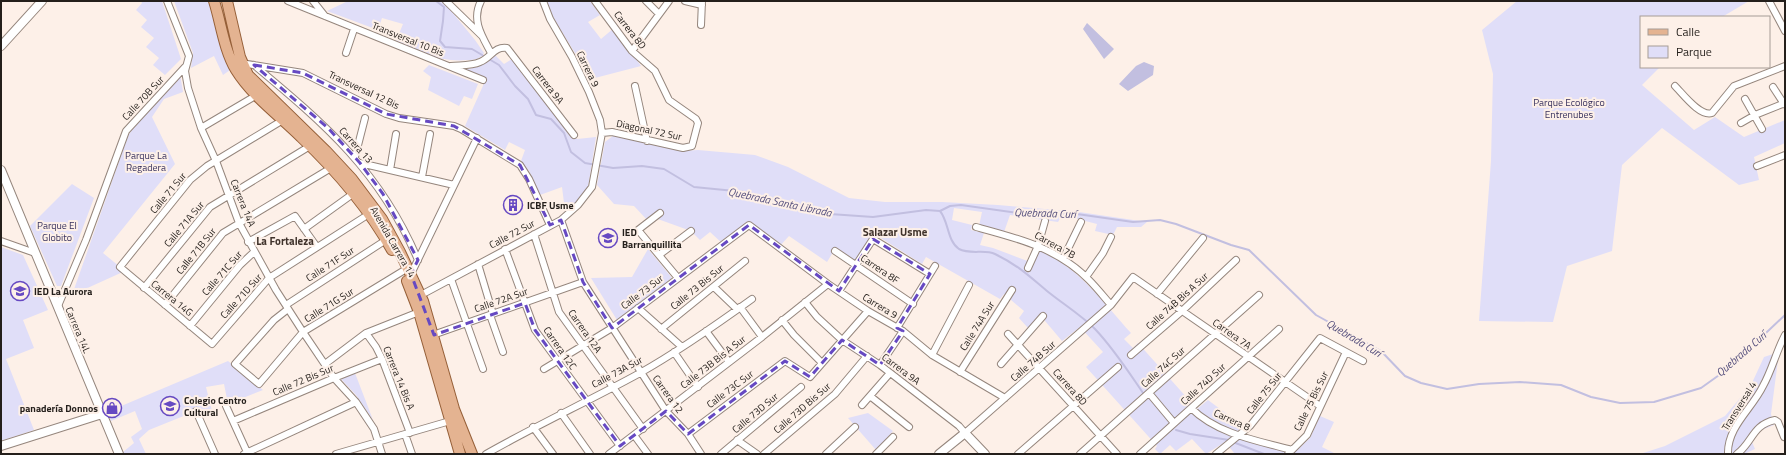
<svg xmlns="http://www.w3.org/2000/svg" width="1786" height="455" font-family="'Titillium Web',sans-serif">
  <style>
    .green { fill: #e0def8 }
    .water { fill: #c2bfe0 }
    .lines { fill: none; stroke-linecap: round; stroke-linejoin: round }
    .stream { stroke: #c2bfe0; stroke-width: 2 }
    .minor-casing { stroke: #95867d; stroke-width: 8 }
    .tertiary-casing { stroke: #95867d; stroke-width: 10 }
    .primary-casing { stroke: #955f38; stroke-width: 12 }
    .minor { stroke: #fff; stroke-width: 6 }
    .tertiary { stroke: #fff; stroke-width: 8 }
    .primary { stroke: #e4b391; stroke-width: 10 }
    .marked { fill: none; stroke: #6649c2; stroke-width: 3; stroke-dasharray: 8 5; stroke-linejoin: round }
    .labels { text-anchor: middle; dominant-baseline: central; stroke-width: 4; stroke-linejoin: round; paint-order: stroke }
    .street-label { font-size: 10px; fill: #241f1b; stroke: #fdf0e8 }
    .park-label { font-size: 10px; fill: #38315d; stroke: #fdf0e8 }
    .poi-label { font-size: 10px; font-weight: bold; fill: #241f1b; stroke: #fdf0e8; text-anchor: start }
    .water-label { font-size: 11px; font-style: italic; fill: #554f7d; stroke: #fdf0e8 }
    .neighbourhood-label { font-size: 11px; font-weight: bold; fill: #3f322b; stroke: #fdf0e8 }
  </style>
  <rect width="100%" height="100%" fill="#fdf0e8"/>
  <path class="green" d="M141,1H162L181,59L165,75L153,65L159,58L146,47L154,38L141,27L147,20L136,10L142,3Z
    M174,1H208L223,54L230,70L223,75L214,56L191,68L193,53Z
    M348,1H443L475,40L484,53C480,59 475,60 468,60C441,63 419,51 396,41L403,24L382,18L378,30L327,11Z
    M546,1H590L600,15L588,22L601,39L614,28L641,66L591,79L554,19Z
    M1517,1H1749L1722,17H1641V67H1660L1642,85L1694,130L1715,117L1744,137L1785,120V143L1754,157L1759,180L1739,185L1662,128L1622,165L1612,251L1567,266L1553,322L1479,321L1491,161L1493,74L1482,30Z
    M495,55L504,64L512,59L577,139L596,137L588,188L578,201L565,211L562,187L540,195L529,171L521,161L525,150L509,142L505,150L465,126L486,79L462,69C475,69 486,65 495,55Z
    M429,65L478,84L472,99L464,96L459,106L428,90L431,77L423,71Z
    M180,74L183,92L164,99L152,117L175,164L103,253L125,271L72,295L128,136L132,130Z
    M614,135L683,151L698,150L755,155L788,167L849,198L885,202H942L998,205L1079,212L1147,222L1141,227H1117L1113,235L1095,231L1097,224L1062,215L1058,222L1010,215L1004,232L979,226L982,212L954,208L952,220L972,225L971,230L984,233L980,245L993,248L1033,263L1040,250C1080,269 1102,301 1131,333L1124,339L1133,348L1138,343L1197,409L1208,400L1243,426L1232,436L1293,454L1310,438L1320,416L1334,422L1322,447L1336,454H1235L1225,442L1206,454L1192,439L1176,451L1170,445L1160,454L1155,449L1157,446L1086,367L1103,352L1080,327L1062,341L1040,315L1028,328L1019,318L1024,311L1004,294L1000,299L926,257L922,264L873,233L855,261L835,249L827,262L789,236L779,247L749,225L723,244L710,232L700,240L691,231L655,218L649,222L634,206L614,204L597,185L605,142Z
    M72,184L94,198L61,286H57L30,226Z
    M1,247L23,255L48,310L23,320L34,348L6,359L34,430L1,441Z
    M648,249L672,278L617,320L591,278L632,277Z
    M1779,352L1771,414L1774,425L1749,435L1755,449L1744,454H1640L1665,446L1725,416L1751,385L1764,357Z
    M228,361L263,390L228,404L224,384L206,387L212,411L198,416L196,411L149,430L139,439L146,454H124L123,452L134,443L131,437L142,429L135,411L111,421L107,412Z
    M355,373L373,420L356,395L341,379Z
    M868,413L893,431L876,450L848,418Z"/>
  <path class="water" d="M1087,23L1114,49L1104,59L1083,29Z
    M1144,62L1154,66L1153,75L1128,91L1119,84L1136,66Z"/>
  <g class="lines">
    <path class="stream" d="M436,1L444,7L443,21L440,41L445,47L472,49L499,65L515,86L528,99L536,115L551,119L564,133L571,152L585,163L613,168L642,166L664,169L694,187L745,192L830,214L873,217L926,210L940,211C949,222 947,241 959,249C970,255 985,249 995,254C1018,265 1029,276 1047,291C1063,304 1081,315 1095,329C1114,349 1128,371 1143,393
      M940,211L950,206L961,205L1025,214L1070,213L1133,222L1160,220L1176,224L1231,245L1249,250L1316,315L1381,351L1405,376L1421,383L1447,389L1479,384L1520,382L1561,385L1591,397L1620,403L1654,402L1701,388L1729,368L1785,315
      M1176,430L1190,434L1229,440
      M1233,442L1264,454"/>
    <defs>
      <path id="minor" d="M167,1L189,56L185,71L188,88L201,128L216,161L239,223L276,290L303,332L334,378L356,402L374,429L382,454
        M288,1L483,80
        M313,1L325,16
        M446,1L482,36
        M481,1C471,20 482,36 491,53
        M595,1L632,51L655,71L669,100L696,119L698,123L692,146L683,148L612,132L602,133
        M646,1L659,14
        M685,1L702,5
        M1769,1L1785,31
        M701,25L702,1
        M632,51L669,1
        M346,53L354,29
        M241,63L303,73L386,114L399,118L454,126L461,129L520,165L529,179L550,225
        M254,65C325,124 381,172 418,260
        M451,66C461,65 471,66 480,62C491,58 494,46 507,48L574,135
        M635,86L647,141
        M1675,86C1683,94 1700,117 1712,113L1734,86L1785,66
        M1773,87L1784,104
        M1745,99L1762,129
        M283,120L207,166L190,180L120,267L212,344L269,278L369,214
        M1741,123L1755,115L1785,103
        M201,128L257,95
        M355,157L365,118
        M360,163L454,185
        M1757,166L1785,155
        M390,170L396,134
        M422,177L430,134
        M660,213L638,230L678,278
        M561,220L583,282L666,411L688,434L701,454
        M976,227C1017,238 1058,248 1089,280C1097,288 1104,297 1111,305
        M304,229L354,193
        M534,234L559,312L643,429
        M1,241L35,253
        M248,242L295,216L317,247
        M505,249L535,330L620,446
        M835,251L913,304
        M659,255L691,231
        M1063,259L1081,222
        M478,264L493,314
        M1028,268L1038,246L1045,221
        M411,274L477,138
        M1086,277L1103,253L1111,237
        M451,279L483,369
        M714,287L737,309
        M144,288L210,207L310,146
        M839,291L873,239L930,274
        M1157,294L1203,238
        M421,295L561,220L578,205L592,187L602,133L600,120L589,92L572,57L550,19L543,1
        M805,302L817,317L842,340L880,365L959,426L965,433L1111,305L1133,277L1320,406
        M165,305L223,233L331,168
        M286,305L386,240
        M58,306L86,240L126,131L185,67
        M740,307L762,337
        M638,308L682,347
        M288,309L274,320L235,364L259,384L303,332L403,271
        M490,315L503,352
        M782,320L794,335L822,363
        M190,326L240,265L254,252
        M897,328L935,266
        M661,329L745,261
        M706,331L729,362
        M366,333L376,347L382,359L410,433
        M1008,334L1117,454
        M430,336L583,282
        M674,352L698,387
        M932,355L969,285
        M1131,355L1182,311L1236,260
        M325,364L366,333L419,312
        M1001,364L1043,316
        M880,365L903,331
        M544,369L612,328L749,225L828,284L868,311L903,331L932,355L1005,398
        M960,372L1012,290
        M1149,393L1174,423
        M870,396L909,427
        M862,405L890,373
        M226,406L247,452
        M1191,408C1217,434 1258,441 1292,450
        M196,411L215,454
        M561,413L590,454
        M233,421L334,378L382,359
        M533,427L553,454
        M405,434L412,454
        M688,434L785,361L810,377L868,311
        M634,435L648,454
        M737,440L757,454
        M244,454L356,402
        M336,454L450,421
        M486,454C537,425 589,401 640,373C679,351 716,325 752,299
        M609,454L762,337L828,284
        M721,454L801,387
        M764,454L835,394L867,356
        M826,454L855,427
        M876,454L893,437
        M1018,454L1118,367
        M1080,454L1259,295
        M1140,454L1279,329
        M1216,454L1250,426L1320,338L1363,361
        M1288,454L1307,435L1346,352
        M1728,454C1727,427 1752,409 1763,386C1772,370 1776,352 1785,335
        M1737,454C1753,442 1752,425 1775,420L1778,422L1784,437"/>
      <path id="tertiary" d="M1,46L42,1
        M1,170L119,454
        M1,446L102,414
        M939,454L965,433L985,454"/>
      <path id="primary" d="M214,1C221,23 224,50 236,70C252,96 280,116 301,137C337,171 368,207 392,250
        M227,1L240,57L248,75L326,151L352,179L382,219L400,252L423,301L454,409L472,454
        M407,281L419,312L460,454"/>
    </defs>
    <use href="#minor" class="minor-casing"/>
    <use href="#tertiary" class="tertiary-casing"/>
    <use href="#primary" class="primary-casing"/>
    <use href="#minor" class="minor"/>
    <use href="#tertiary" class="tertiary"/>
    <use href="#primary" class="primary"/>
  </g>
  <path class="marked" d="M254,65L303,73L386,114L454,126L520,165L550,225L561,220L583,282L612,328L749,225L839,291L873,239L930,274L897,328L903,331L880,365L842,340L810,377L785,361L688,434L666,411L620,446L535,330L525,303L434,335L411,274L418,260L383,194L360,163L328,128Z"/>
  <defs>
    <symbol id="building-ring" viewBox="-11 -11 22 22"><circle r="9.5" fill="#fdf0e8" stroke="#6649c2" stroke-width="1.5"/><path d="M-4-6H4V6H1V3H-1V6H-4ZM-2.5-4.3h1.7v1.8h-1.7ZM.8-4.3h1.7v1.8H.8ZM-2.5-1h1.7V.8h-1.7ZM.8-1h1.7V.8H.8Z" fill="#6649c2"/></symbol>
    <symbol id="school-ring" viewBox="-11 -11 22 22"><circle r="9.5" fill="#fdf0e8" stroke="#6649c2" stroke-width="1.5"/><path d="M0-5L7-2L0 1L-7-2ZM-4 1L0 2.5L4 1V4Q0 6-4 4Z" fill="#6649c2"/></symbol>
    <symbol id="shop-ring" viewBox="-11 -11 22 22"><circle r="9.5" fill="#fdf0e8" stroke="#6649c2" stroke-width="1.5"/><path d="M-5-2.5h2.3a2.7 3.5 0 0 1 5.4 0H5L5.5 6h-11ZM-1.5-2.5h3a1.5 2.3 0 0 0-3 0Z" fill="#6649c2"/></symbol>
  </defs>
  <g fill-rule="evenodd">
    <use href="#building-ring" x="502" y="194" width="22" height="22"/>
    <use href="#school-ring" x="597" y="227" width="22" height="22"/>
    <use href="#school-ring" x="9" y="280" width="22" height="22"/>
    <use href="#school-ring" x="159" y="395" width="22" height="22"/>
    <use href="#shop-ring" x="101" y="397" width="22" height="22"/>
  </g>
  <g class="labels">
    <g class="street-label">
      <text transform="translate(630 30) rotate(52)">Carrera 8D</text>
      <text transform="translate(408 39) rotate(22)">Transversal 10 Bis</text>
      <text transform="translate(588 69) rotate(64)">Carrera 9</text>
      <text transform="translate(548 85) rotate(52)">Carrera 9A</text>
      <text transform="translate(364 90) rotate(25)">Transversal 12 Bis</text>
      <text transform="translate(143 98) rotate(-47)">Calle 70B Sur</text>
      <text transform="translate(649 130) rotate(12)">Diagonal 72 Sur</text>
      <text transform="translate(356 145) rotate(48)">Carrera 13</text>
      <text transform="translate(168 193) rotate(-50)">Calle 71 Sur</text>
      <text transform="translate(243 203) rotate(68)">Carrera 14A</text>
      <text transform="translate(184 224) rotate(-50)">Calle 71A Sur</text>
      <text transform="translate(512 234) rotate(-28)">Calle 72 Sur</text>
      <text transform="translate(393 242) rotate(60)">Avenida Carrera 14</text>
      <text transform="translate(1055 245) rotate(29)">Carrera 7B</text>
      <text transform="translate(196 251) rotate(-51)">Calle 71B Sur</text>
      <text transform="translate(330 264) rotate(-33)">Calle 71F Sur</text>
      <text transform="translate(880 269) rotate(34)">Carrera 8F</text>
      <text transform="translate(222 273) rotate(-49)">Calle 71C Sur</text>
      <text transform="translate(697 287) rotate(-39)">Calle 73 Bis Sur</text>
      <text transform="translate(642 292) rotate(-37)">Calle 73 Sur</text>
      <text transform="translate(241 296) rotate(-48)">Calle 71D Sur</text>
      <text transform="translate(172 298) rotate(39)">Carrera 14G</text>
      <text transform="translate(501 300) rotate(-19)">Calle 72A Sur</text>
      <text transform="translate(1177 301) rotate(-42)">Calle 74B Bis A Sur</text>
      <text transform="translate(329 305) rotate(-32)">Calle 71G Sur</text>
      <text transform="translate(880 306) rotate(31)">Carrera 9</text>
      <text transform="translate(977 326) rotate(-58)">Calle 74A Sur</text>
      <text transform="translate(78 330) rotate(67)">Carrera 14L</text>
      <text transform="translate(585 331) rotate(55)">Carrera 12A</text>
      <text transform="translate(1232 334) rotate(35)">Carrera 7A</text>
      <text transform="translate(560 348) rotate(55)">Carrera 12C</text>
      <text transform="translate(1033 361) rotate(-41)">Calle 74B Sur</text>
      <text transform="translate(713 362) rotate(-38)">Calle 73B Bis A Sur</text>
      <text transform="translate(1163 367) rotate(-42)">Calle 74C Sur</text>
      <text transform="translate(901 369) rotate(37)">Carrera 9A</text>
      <text transform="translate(617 372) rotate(-28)">Calle 73A Sur</text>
      <text transform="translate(399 378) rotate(68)">Carrera 14 Bis A</text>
      <text transform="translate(303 380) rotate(-23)">Calle 72 Bis Sur</text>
      <text transform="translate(1203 384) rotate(-42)">Calle 74D Sur</text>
      <text transform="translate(1070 387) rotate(48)">Carrera 8D</text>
      <text transform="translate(730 389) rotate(-37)">Calle 73C Sur</text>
      <text transform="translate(1264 393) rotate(-52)">Calle 75 Sur</text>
      <text transform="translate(668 394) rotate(54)">Carrera 12</text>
      <text transform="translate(1311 401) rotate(-64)">Calle 75 Bis Sur</text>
      <text transform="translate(1739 406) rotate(-58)">Transversal 4</text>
      <text transform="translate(802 408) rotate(-41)">Calle 73D Bis Sur</text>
      <text transform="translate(755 413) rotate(-40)">Calle 73D Sur</text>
      <text transform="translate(1232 420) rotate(24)">Carrera 8</text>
    </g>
    <g class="park-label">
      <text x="1569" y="102">Parque Ecológico<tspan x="1569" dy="12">Entrenubes</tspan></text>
      <text x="146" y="155">Parque La<tspan x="146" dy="12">Regadera</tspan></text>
      <text x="57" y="225">Parque El<tspan x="57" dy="12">Globito</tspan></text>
    </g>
    <g class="poi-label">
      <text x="527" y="205">ICBF Usme</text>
      <text x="622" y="232">IED<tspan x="622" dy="12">Barranquillita</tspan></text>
      <text x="34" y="291">IED La Aurora</text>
      <text x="184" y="400">Colegio Centro<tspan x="184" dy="12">Cultural</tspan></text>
      <text x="98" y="408" text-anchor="end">panadería Donnos</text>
    </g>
    <g class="water-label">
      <text transform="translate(780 202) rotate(12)">Quebrada Santa Librada</text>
      <text transform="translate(1045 213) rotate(2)">Quebrada Curí</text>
      <text transform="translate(1354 338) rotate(31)">Quebrada Curí</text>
      <text transform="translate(1741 354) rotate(-41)">Quebrada Curí</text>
    </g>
    <g class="neighbourhood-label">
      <text x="895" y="232">Salazar Usme</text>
      <text x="285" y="241">La Fortaleza</text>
    </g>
  </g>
  <rect width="1786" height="455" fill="none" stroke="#241f1b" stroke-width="4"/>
  <rect x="1640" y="16" width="130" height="52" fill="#fdf0e8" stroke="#a69c96"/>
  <rect x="1648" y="29" width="20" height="6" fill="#e4b391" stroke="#a69c96"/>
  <text x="1676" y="36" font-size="12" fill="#241f1b">Calle</text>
  <rect x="1648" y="46" width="20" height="12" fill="#e0def8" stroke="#a69c96"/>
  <text x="1676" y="56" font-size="12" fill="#241f1b">Parque</text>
</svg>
